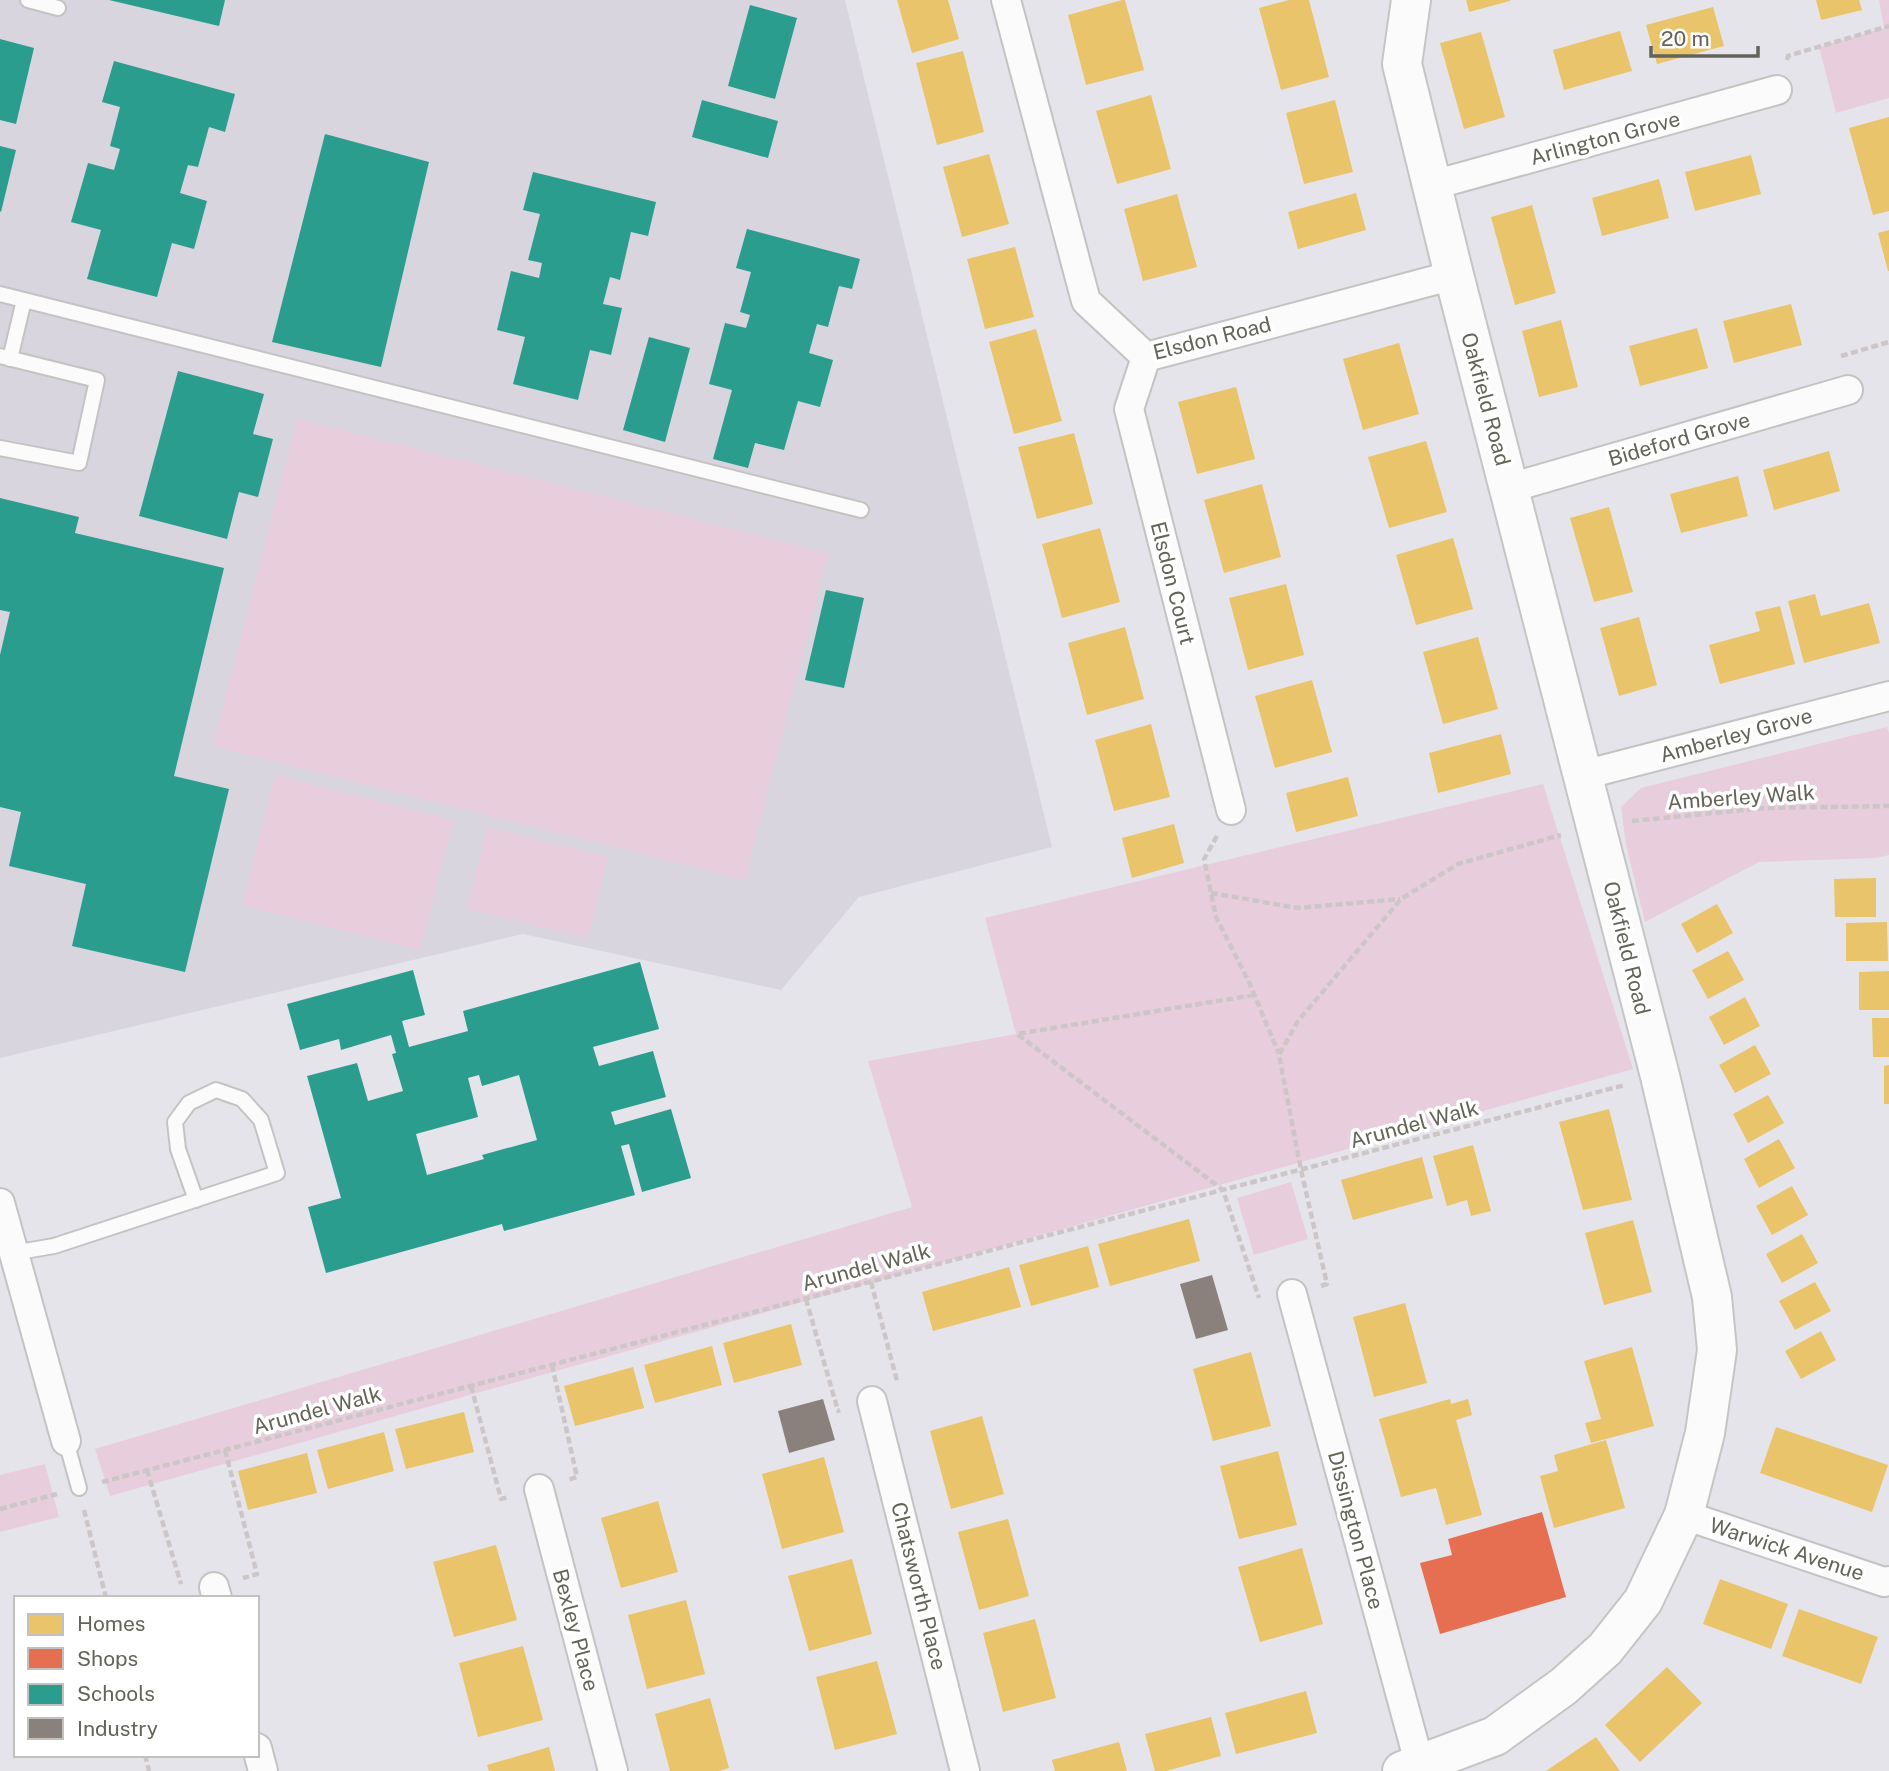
<svg xmlns="http://www.w3.org/2000/svg" width="1889" height="1771" font-family="'Public Sans',sans-serif">
  <style>
    .education { fill: #d8d5df }
    .green { fill: #e8cddd }
    .homes { fill: #e9c46a }
    .shops { fill: #e76f51 }
    .schools { fill: #2a9d8f; fill-rule: evenodd }
    .industry { fill: #8a817c }
    .lines { fill: none; stroke-linecap: round; stroke-linejoin: round }
    .lane-casing { stroke: #c4c3c2; stroke-width: 18 }
    .street-casing { stroke: #c4c3c2; stroke-width: 32 }
    .secondary-casing { stroke: #c5c5c4; stroke-width: 42 }
    .path { stroke: #cdc6c6; stroke-width: 4.5; stroke-dasharray: 7 3.5; stroke-linecap: butt }
    .lane { stroke: #fbfbfc; stroke-width: 14 }
    .street { stroke: #fbfbfc; stroke-width: 28 }
    .secondary { stroke: #fbfbfc; stroke-width: 38 }
    .labels { text-anchor: middle; dominant-baseline: central; stroke-width: 7; stroke-linejoin: round; paint-order: stroke }
    .street-label { font-size: 21px; fill: #636359; stroke: #fff }
  </style>
  <rect width="100%" height="100%" fill="#e6e4eb"/>
  <path class="education" d="M0,0H845L1052,847L859,897L781,990L523,934L0,1058Z"/>
  <path class="green" d="M1879,0H1889V98L1836,113L1819,47L1884,28Z
    M297,419L828,553L745,880L213,746Z
    M1887,727L1889,733V855L1876,858L1759,862L1645,922L1626,845L1621,807L1641,788Z
    M275,775L453,820L420,950L242,905Z
    M1543,784L1633,1069L110,1496L95,1449L912,1207L868,1061L1016,1034L985,918Z
    M487,827L608,857L588,938L467,909Z
    M1291,1182L1308,1239L1254,1255L1237,1198Z
    M45,1464L59,1517L0,1532V1475Z"/>
  <path class="homes" d="M897,0H948L959,39L912,53Z
    M1122,0H1125L1144,70L1086,85L1068,15Z
    M1289,0H1309L1329,77L1281,90L1259,8Z
    M1466,0H1510V1L1469,12Z
    M1816,0H1859L1862,10L1821,20Z
    M1713,7L1724,46L1657,64L1646,25Z
    M1620,31L1632,71L1564,90L1553,50Z
    M1481,32L1505,117L1464,129L1440,43Z
    M963,51L984,132L937,145L916,63Z
    M1151,95L1171,169L1117,184L1096,111Z
    M1335,100L1353,172L1304,184L1286,113Z
    M1889,117V211L1873,215L1849,128Z
    M989,154L1009,224L962,237L943,167Z
    M1751,155L1761,194L1695,211L1685,172Z
    M1659,179L1669,218L1602,236L1592,198Z
    M1356,193L1366,230L1298,249L1288,212Z
    M1177,194L1197,267L1143,281L1124,209Z
    M1532,205L1556,293L1515,305L1491,217Z
    M1889,230V271H1888L1878,233Z
    M1015,247L1034,317L985,329L967,259Z
    M1791,304L1802,345L1734,363L1723,321Z
    M1561,320L1578,387L1539,397L1522,331Z
    M1697,328L1708,368L1640,386L1629,346Z
    M1036,329L1062,421L1014,434L989,342Z
    M1399,343L1419,414L1363,430L1343,359Z
    M1236,387L1255,459L1197,474L1178,402Z
    M1074,433L1093,504L1037,519L1018,447Z
    M1426,441L1447,512L1389,528L1368,457Z
    M1829,451L1840,491L1774,510L1763,470Z
    M1738,476L1748,516L1681,533L1670,494Z
    M1262,484L1281,557L1224,573L1204,500Z
    M1609,507L1633,592L1594,602L1570,518Z
    M1100,528L1120,602L1062,618L1042,544Z
    M1453,538L1473,609L1416,625L1396,555Z
    M1286,584L1304,655L1248,670L1229,598Z
    M1815,594L1821,616L1869,603L1880,643L1804,663L1788,601Z
    M1780,606L1795,664L1720,684L1709,645L1760,631L1755,612Z
    M1639,617L1657,685L1619,696L1600,628Z
    M1125,627L1144,699L1087,715L1068,643Z
    M1478,637L1498,709L1443,724L1423,652Z
    M1312,680L1332,752L1275,768L1255,696Z
    M1151,724L1170,797L1114,811L1095,740Z
    M1501,734L1511,774L1438,793L1429,753Z
    M1348,777L1358,816L1296,832L1286,793Z
    M1174,824L1184,863L1132,878L1122,838Z
    M1876,878V917H1835L1834,879Z
    M1717,904L1733,933L1697,953L1681,924Z
    M1887,922L1888,961H1846V923Z
    M1728,951L1744,980L1708,999L1692,970Z
    M1889,971V1010H1859V972Z
    M1745,997L1760,1026L1724,1045L1709,1017Z
    M1872,1018H1889V1057H1873Z
    M1755,1045L1771,1074L1735,1093L1719,1065Z
    M1889,1065V1104H1884V1066Z
    M1768,1095L1784,1123L1748,1143L1733,1114Z
    M1609,1109L1632,1200L1583,1210L1559,1122Z
    M1779,1139L1795,1168L1759,1188L1744,1159Z
    M1473,1145L1491,1211L1471,1216L1467,1200L1447,1206L1433,1156Z
    M1422,1157L1433,1198L1353,1220L1341,1180Z
    M1792,1186L1808,1215L1772,1235L1756,1206Z
    M1189,1219L1200,1261L1110,1286L1098,1244Z
    M1633,1220L1652,1292L1604,1305L1585,1233Z
    M1802,1234L1818,1263L1782,1283L1766,1254Z
    M1088,1246L1099,1287L1031,1306L1019,1265Z
    M1009,1267L1021,1307L933,1331L922,1292Z
    M1815,1282L1831,1311L1795,1330L1779,1301Z
    M1405,1303L1427,1383L1374,1397L1353,1317Z
    M791,1324L802,1365L734,1383L723,1343Z
    M1821,1331L1836,1360L1801,1379L1785,1351Z
    M712,1346L722,1385L655,1403L644,1365Z
    M1632,1347L1654,1426L1591,1443L1585,1423L1601,1419L1584,1361Z
    M1251,1352L1271,1426L1213,1441L1193,1369Z
    M633,1367L644,1408L575,1426L564,1386Z
    M1450,1399L1451,1404L1468,1399L1472,1415L1456,1420L1482,1515L1446,1525L1436,1488L1401,1497L1379,1419Z
    M464,1412L474,1452L406,1469L395,1429Z
    M982,1416L1004,1494L951,1509L930,1431Z
    M1776,1427L1888,1465L1872,1512L1760,1473Z
    M384,1432L394,1471L328,1489L317,1450Z
    M1606,1440L1625,1508L1554,1528L1540,1476L1558,1471L1554,1455Z
    M1278,1451L1297,1525L1239,1539L1220,1466Z
    M307,1453L317,1493L248,1510L238,1471Z
    M824,1457L844,1532L782,1549L762,1474Z
    M658,1501L678,1572L621,1588L601,1518Z
    M1008,1519L1029,1596L979,1610L958,1532Z
    M496,1545L517,1620L454,1637L433,1562Z
    M1302,1548L1323,1624L1260,1642L1238,1567Z
    M852,1559L872,1634L809,1651L788,1576Z
    M1720,1579L1788,1604L1771,1649L1703,1624Z
    M686,1600L705,1674L647,1689L628,1615Z
    M1799,1609L1878,1637L1861,1684L1782,1656Z
    M1035,1619L1056,1698L1003,1712L983,1633Z
    M523,1646L543,1720L478,1737L459,1663Z
    M877,1661L897,1734L835,1750L816,1677Z
    M1667,1667L1702,1703L1640,1762L1605,1725Z
    M1306,1691L1317,1733L1236,1754L1225,1713Z
    M710,1698L729,1768L719,1771H670L655,1714Z
    M1211,1717L1221,1756L1166,1771H1155L1145,1734Z
    M1596,1737L1620,1771H1546L1565,1758Z
    M1119,1742L1127,1771H1055L1052,1760Z
    M549,1747L555,1771H489L487,1765Z"/>
  <path class="shops" d="M1542,1512L1566,1597L1440,1634L1420,1563L1452,1555L1448,1539Z"/>
  <path class="schools" d="M109,0H225L219,26Z
    M750,5L797,18L775,99L728,86Z
    M0,39L34,48L16,124L0,120Z
    M114,61L235,94L225,132L209,127L198,167L188,165L180,193L207,201L194,249L172,243L157,297L87,279L101,230L71,222L88,163L114,170L120,149L110,146L120,107L102,102Z
    M702,100L778,121L768,158L692,137Z
    M325,134L429,162L381,367L272,342Z
    M0,146L16,150L1,212L0,211Z
    M533,172L656,202L648,236L631,232L620,280L610,277L603,304L622,308L611,355L590,350L578,400L513,384L525,337L497,330L511,271L539,278L542,263L528,260L540,214L523,210Z
    M747,229L860,259L852,289L839,286L828,327L817,324L809,353L833,360L820,407L798,401L784,450L755,443L748,468L713,459L732,390L709,384L725,323L746,328L750,315L740,312L751,272L736,268Z
    M649,337L690,348L665,442L623,430Z
    M178,371L264,394L253,434L273,439L258,497L239,492L227,539L139,516Z
    M0,498L79,517L75,533L224,568L174,776L229,789L185,972L72,946L86,884L9,866L21,812L0,807V655L10,612L0,610Z
    M826,590L864,598L844,688L805,680Z
    M640,962L659,1029L593,1047L599,1066L653,1051L666,1097L611,1112L615,1125L671,1109L691,1178L642,1192L629,1144L621,1146L635,1195L504,1231L502,1224L326,1273L308,1207L341,1198L307,1076L357,1063L368,1101L403,1091L392,1054L396,1053L391,1035L341,1050L339,1039L300,1050L287,1004L413,970L425,1015L402,1021L409,1047L468,1031L463,1011ZM479,1075L482,1086L519,1075L537,1140L482,1155L484,1159L427,1175L416,1134L478,1117L468,1078Z"/>
  <path class="industry" d="M1212,1275L1228,1330L1196,1339L1180,1284Z
    M823,1399L835,1440L789,1453L778,1411Z"/>
  <g class="lines">
    <defs>
      <path id="lane" d="M28,0L58,8
        M0,294L861,510
        M0,356L97,380L79,463L0,448
        M10,359L24,300
        M13,1253L54,1246L277,1173L261,1120L242,1099L216,1090L189,1103L175,1122L178,1149L196,1200
        M66,1441L79,1488"/>
      <path id="street" d="M1006,0L1086,301L1146,357L1454,275
        M1433,185L1777,90
        M1146,357L1129,409L1231,810
        M1510,488L1848,390
        M1583,775L1889,696
        M0,1203L66,1441
        M1292,1294L1420,1766
        M872,1401L965,1771
        M539,1489L613,1771
        M1684,1515L1884,1582L1889,1581
        M214,1587L217,1598
        M257,1748L263,1771"/>
      <path id="secondary" d="M1402,1771L1495,1736L1564,1686L1605,1649L1643,1601L1684,1515L1705,1433L1717,1350L1712,1297L1660,1076L1454,275L1402,64L1411,0"/>
    </defs>
    <use href="#lane" class="lane-casing"/>
    <use href="#street" class="street-casing"/>
    <use href="#secondary" class="secondary-casing"/>
    <path class="path" d="M1787,60L1788,56L1889,26
      M1841,356L1889,342
      M1632,821L1765,808L1889,806
      M1217,836L1204,859L1216,917L1249,982L1279,1054
      M1211,893L1298,908L1400,899
      M1254,995L1017,1034L1223,1190L1259,1298
      M871,1282L897,1381
      M1321,1286L1327,1284L1301,1170L1279,1055L1298,1021L1401,899L1458,864L1561,835
      M806,1299L838,1411L840,1410
      M552,1365L577,1477L568,1480
      M471,1386L501,1499L509,1497
      M225,1450L257,1574L243,1578
      M147,1470L181,1584
      M102,1482L1625,1085
      M0,1509L57,1494
      M84,1510L106,1598
      M145,1755L149,1771"/>
    <use href="#lane" class="lane"/>
    <use href="#street" class="street"/>
    <use href="#secondary" class="secondary"/>
  </g>
  <g class="labels">
    <g class="street-label">
      <text transform="translate(1605 138) rotate(-15)">Arlington Grove</text>
      <text transform="translate(1212 338) rotate(-14)">Elsdon Road</text>
      <text transform="translate(1486 399) rotate(75)">Oakfield Road</text>
      <text transform="translate(1679 439) rotate(-16)">Bideford Grove</text>
      <text transform="translate(1173 583) rotate(76)">Elsdon Court</text>
      <text transform="translate(1736 735) rotate(-15)">Amberley Grove</text>
      <text transform="translate(1741 797) rotate(-4)">Amberley Walk</text>
      <text transform="translate(1627 948) rotate(76)">Oakfield Road</text>
      <text transform="translate(1414 1124) rotate(-15)">Arundel Walk</text>
      <text transform="translate(866 1267) rotate(-15)">Arundel Walk</text>
      <text transform="translate(317 1410) rotate(-15)">Arundel Walk</text>
      <text transform="translate(1356 1530) rotate(75)">Dissington Place</text>
      <text transform="translate(1787 1549) rotate(18)">Warwick Avenue</text>
      <text transform="translate(919 1586) rotate(76)">Chatsworth Place</text>
      <text transform="translate(576 1630) rotate(75)">Bexley Place</text>
    </g>
  </g>
  <rect x="14" y="1596" width="245" height="161" fill="#ffffff" stroke="#c1c1bd" stroke-width="2"/>
  <rect x="28" y="1614" width="35" height="21" fill="#e9c46a" stroke="#c1c1bd" stroke-width="2"/>
  <text x="77" y="1631" font-size="21" fill="#636359">Homes</text>
  <rect x="28" y="1648" width="35" height="21" fill="#e76f51" stroke="#c1c1bd" stroke-width="2"/>
  <text x="77" y="1666" font-size="21" fill="#636359">Shops</text>
  <rect x="28" y="1684" width="35" height="21" fill="#2a9d8f" stroke="#c1c1bd" stroke-width="2"/>
  <text x="77" y="1701" font-size="21" fill="#636359">Schools</text>
  <rect x="28" y="1718" width="35" height="21" fill="#8a817c" stroke="#c1c1bd" stroke-width="2"/>
  <text x="77" y="1736" font-size="21" fill="#636359">Industry</text>
  <path d="M1651 46v10h107v-10" fill="none" stroke="#636359" stroke-width="3.5"/>
  <text x="1661" y="46" font-size="21" fill="#636359" stroke="#ffffff" stroke-width="5" paint-order="stroke">20 m</text>
</svg>
